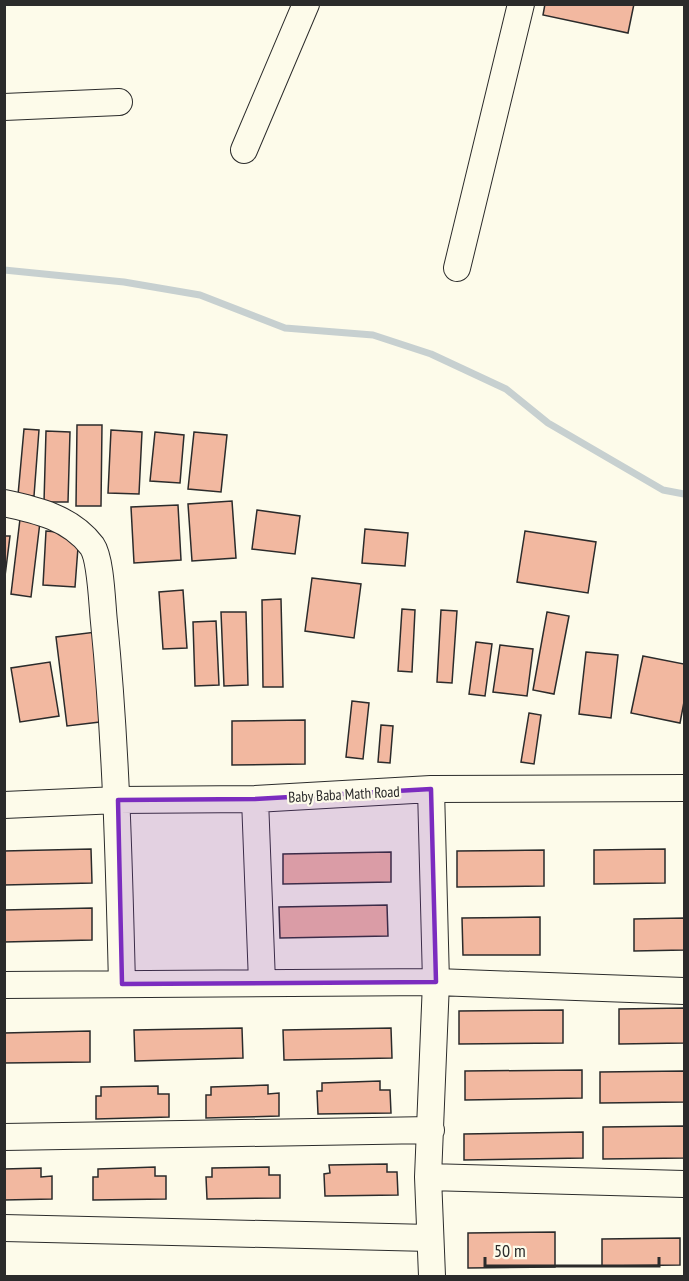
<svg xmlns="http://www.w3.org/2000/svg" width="689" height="1281" font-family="'PT Sans Narrow',sans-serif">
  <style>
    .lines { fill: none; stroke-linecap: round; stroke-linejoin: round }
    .stream { stroke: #c7d0d0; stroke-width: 7 }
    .building { fill: #f2b8a0; stroke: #2b2b2b; stroke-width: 1.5 }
    .minor-casing { stroke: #2b2b2b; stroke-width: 28 }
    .minor { stroke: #fdfbea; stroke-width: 26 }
    .marked { fill: #7b2cbf; fill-opacity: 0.2; stroke: #7b2cbf; stroke-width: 4.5; stroke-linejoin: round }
    .labels { text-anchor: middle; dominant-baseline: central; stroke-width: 4.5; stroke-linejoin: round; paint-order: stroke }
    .street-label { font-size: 15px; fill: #2b2b2b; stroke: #fdfbea }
  </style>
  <rect width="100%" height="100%" fill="#fdfbea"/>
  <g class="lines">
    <path class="stream" d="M4,270L124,282L200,295L285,328L373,335L431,354L506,389L548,423L663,490L684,494"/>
  </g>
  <path class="building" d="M545,4H634L628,33L543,15Z
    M77,425H102L101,506H76Z
    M24,429L39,430L34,496L18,495Z
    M111,430L142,432L139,494L108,493Z
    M46,431L70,432L68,502H44Z
    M155,432L184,435L180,483L150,481Z
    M194,432L227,435L221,492L188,489Z
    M232,501L236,558L192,561L188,504Z
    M178,505L181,560L134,563L131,507Z
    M257,510L300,516L295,554L252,549Z
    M20,519L40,522L31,597L11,594Z
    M365,529L408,533L405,566L362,563Z
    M46,531L79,534L75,587L43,585Z
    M525,531L596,542L588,593L517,582Z
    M4,536H10L5,576H4Z
    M312,578L361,584L354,638L305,631Z
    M183,590L187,648L163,649L159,592Z
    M281,599L283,687H263L262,600Z
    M402,609L415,610L412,672L398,671Z
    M441,610L457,611L452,683L437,682Z
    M221,612H246L248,685L224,686Z
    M547,612L569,616L554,694L533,690Z
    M216,621L219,685L195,686L193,622Z
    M96,632L108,721L67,726L56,637Z
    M476,642L492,644L485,696L469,694Z
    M500,645L533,649L527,696L493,692Z
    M586,652L618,655L611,718L579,714Z
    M643,656L684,664V702L680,723L631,713Z
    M50,662L59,716L20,722L11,668Z
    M352,701L369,703L363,759L346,757Z
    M529,713L541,715L534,764L521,762Z
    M305,720V764L232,765V721Z
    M381,725L393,726L390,763L378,762Z
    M91,849L92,883L4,885V851Z
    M665,849V883L594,884V850Z
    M544,850V886L457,887V851Z
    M391,852V882L283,884V854Z
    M387,905L388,936L280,938L279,907Z
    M92,908V940L4,942V910Z
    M540,917V955H463L462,918Z
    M684,918V950L634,951V919Z
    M684,1008V1043L619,1044V1009Z
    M563,1010V1043L459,1044V1011Z
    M242,1028L243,1058L135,1061L134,1030Z
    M391,1028L392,1058L284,1060L283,1030Z
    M90,1031V1062L4,1063V1033Z
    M582,1070V1098L465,1100V1071Z
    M684,1071V1102L600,1103V1072Z
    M380,1081V1090H390L391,1113L318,1114L317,1091H322V1083Z
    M268,1085V1094L279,1093V1116L206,1118V1095H211V1087Z
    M158,1086V1094H169V1117L96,1119V1096H101V1087Z
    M684,1126V1158L603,1159V1127Z
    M583,1132V1158L464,1160V1134Z
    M387,1164V1172H397L398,1195L325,1196L324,1174L330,1173L329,1165Z
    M155,1167V1176H166V1199L93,1200V1177H98V1169Z
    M269,1167V1175H280V1198L207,1199L206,1177H212V1168Z
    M41,1168V1177L52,1176V1199L4,1200V1169Z
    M555,1232V1267L468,1268V1233Z
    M680,1238V1265L602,1266V1239Z"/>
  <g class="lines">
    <defs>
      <path id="minor" d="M4,107L119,102
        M244,150L306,4
        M457,268L521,4
        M4,503C37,510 71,518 92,546C101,559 102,604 104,622C116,742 119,863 122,984
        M431,789L436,982L428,1177L432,1276
        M255,799L262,982
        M4,805L118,800L255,799L431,789L684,788
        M4,985L436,982L684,991
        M4,1137L431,1130
        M428,1177L684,1184
        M4,1228L430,1238"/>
    </defs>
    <use href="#minor" class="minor-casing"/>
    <use href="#minor" class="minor"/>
  </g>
  <path class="marked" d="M431,789L436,982L122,984L118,800L255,799Z"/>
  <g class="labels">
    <g class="street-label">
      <text transform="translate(344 794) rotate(-3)">Baby Baba Math Road</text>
    </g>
  </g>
  <rect width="689" height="1281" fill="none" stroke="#2b2b2b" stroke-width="12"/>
  <path d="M485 1257v9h174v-9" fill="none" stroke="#2b2b2b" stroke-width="3"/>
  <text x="494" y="1257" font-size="18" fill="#2b2b2b" stroke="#fdfbea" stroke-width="4.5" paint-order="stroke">50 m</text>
</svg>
